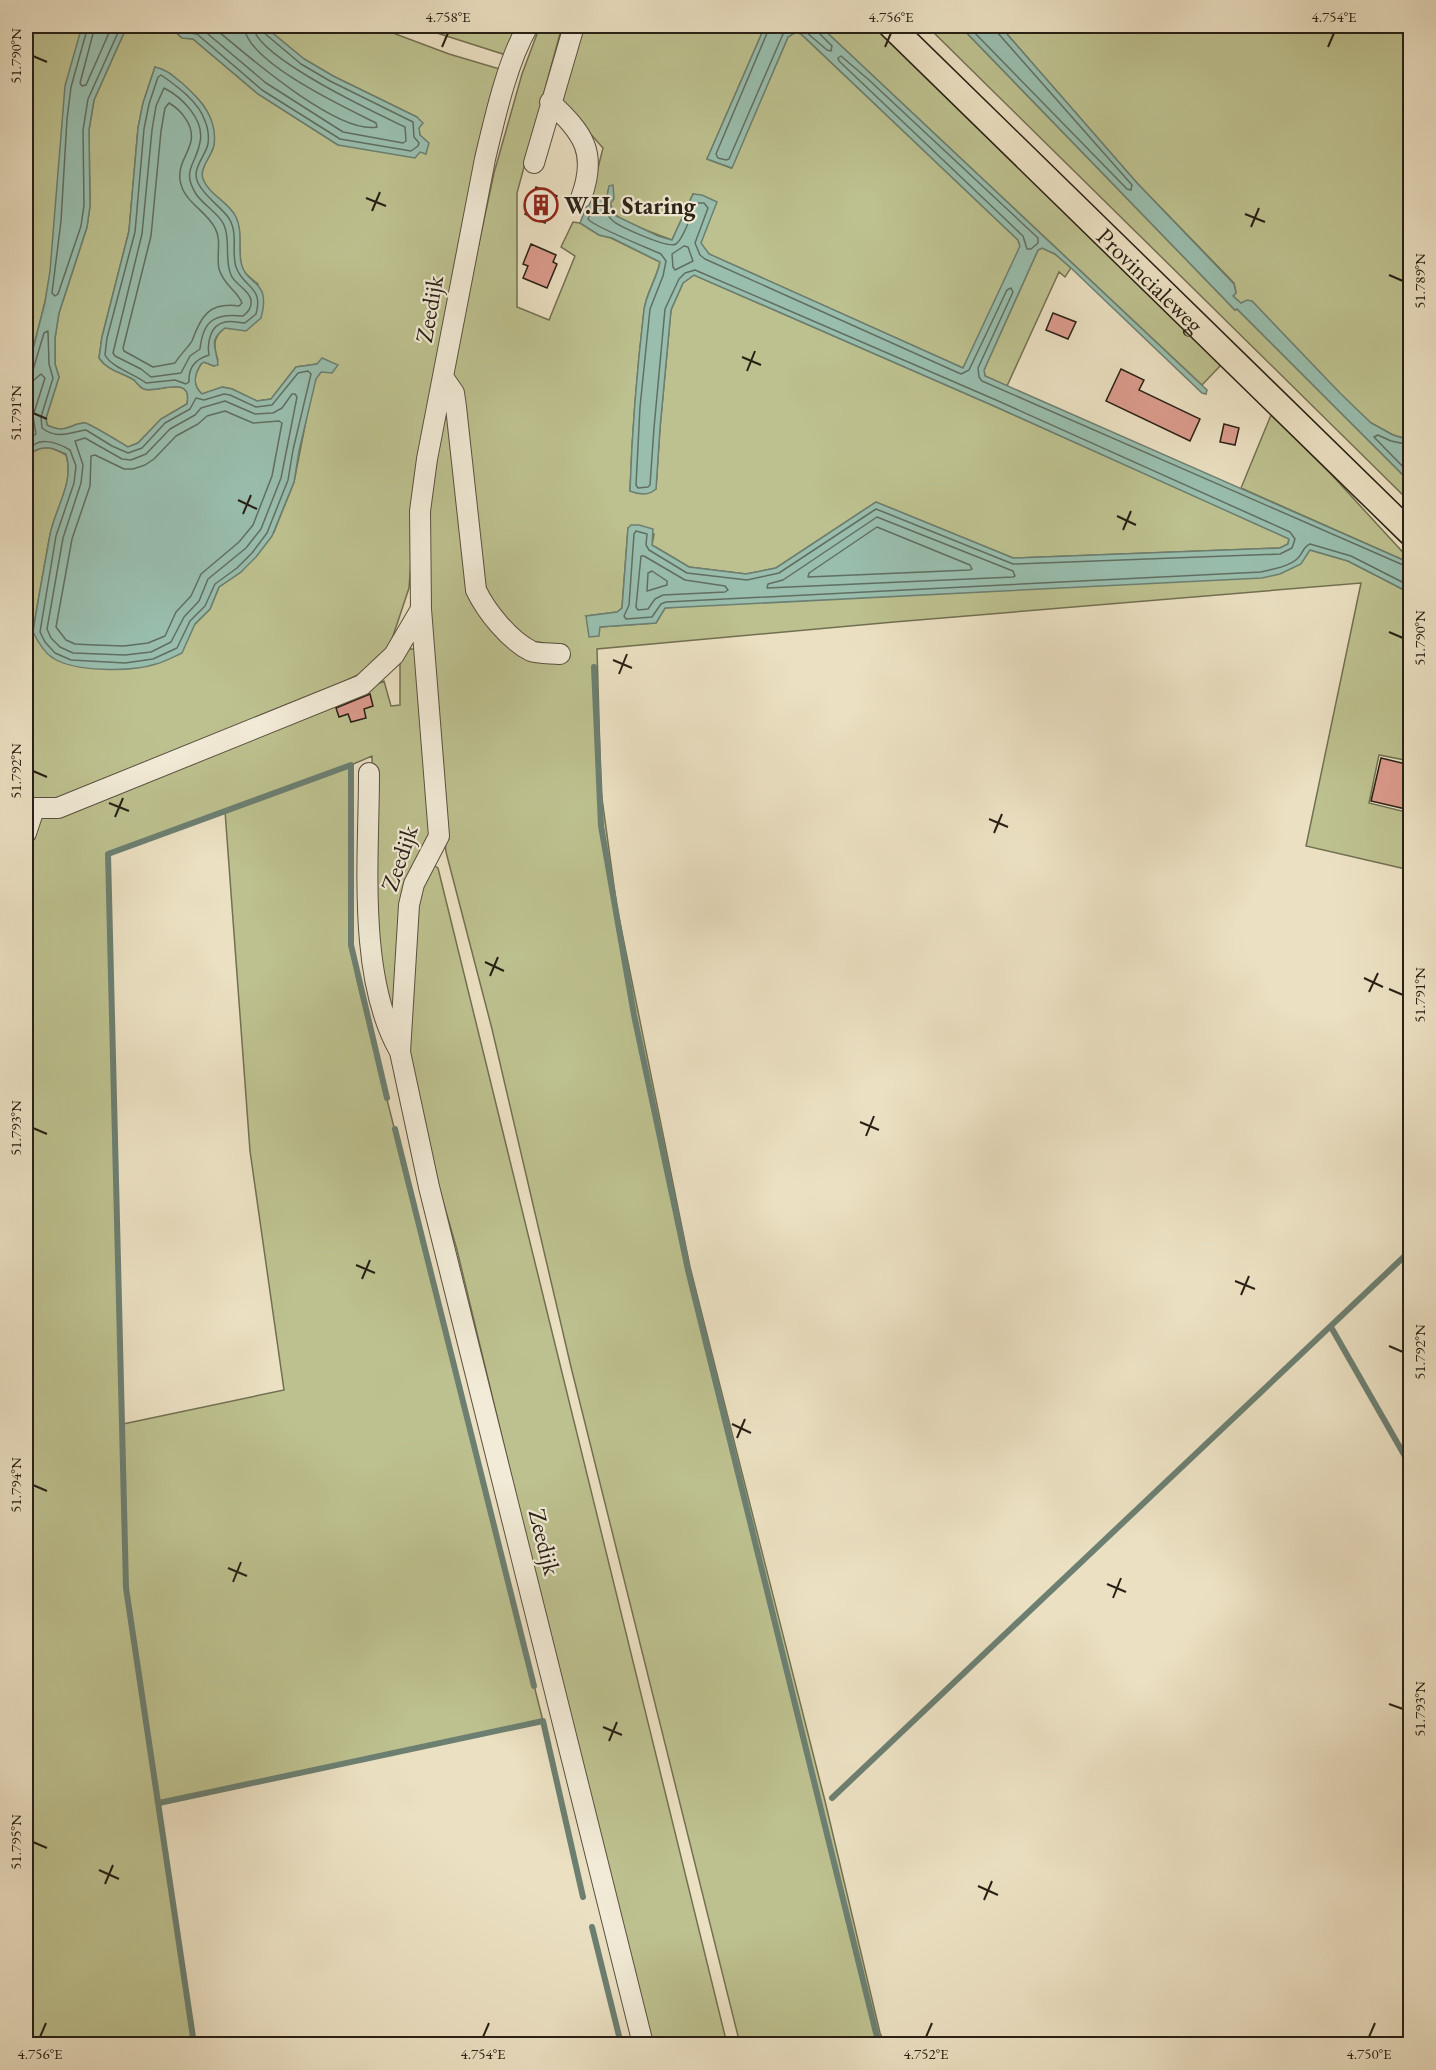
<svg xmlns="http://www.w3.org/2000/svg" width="1436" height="2070" font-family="'EB Garamond',serif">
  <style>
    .green { fill: #bdc18f; stroke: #727052; stroke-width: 1.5; fill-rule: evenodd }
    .water { fill: #99beae; stroke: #6c7f71; stroke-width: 1.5 }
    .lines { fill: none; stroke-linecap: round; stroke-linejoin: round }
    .shore { stroke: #606f62; stroke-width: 1.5 }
    .stream { stroke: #6c7f71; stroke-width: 6 }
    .building { fill: #dc9b8d; stroke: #282015; stroke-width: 1.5 }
    .minor-casing { stroke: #595040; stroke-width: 22 }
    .major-casing { stroke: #282015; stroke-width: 27 }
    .minor { stroke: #f2ebd7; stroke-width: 20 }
    .major { stroke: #ebe0c2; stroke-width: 24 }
    .ticks { fill: none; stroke: #282015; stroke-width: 2 }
    .labels { text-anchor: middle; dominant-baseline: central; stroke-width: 4.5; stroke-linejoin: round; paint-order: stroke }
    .poi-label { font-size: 24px; font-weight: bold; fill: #282015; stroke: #f2ebd7; text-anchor: start }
    .street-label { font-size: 24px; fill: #282015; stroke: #f2ebd7 }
    .neatline { fill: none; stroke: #282015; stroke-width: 2 }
    .ticks-label { font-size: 15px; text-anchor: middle; fill: #282015 }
  </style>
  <rect width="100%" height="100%" fill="#ebe0c2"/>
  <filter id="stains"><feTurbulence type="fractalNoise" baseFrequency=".00333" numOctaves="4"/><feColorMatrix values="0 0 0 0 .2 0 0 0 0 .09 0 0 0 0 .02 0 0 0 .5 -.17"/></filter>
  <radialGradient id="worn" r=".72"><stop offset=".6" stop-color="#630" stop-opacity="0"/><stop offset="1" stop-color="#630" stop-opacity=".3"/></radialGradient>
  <path class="green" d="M26,26H83L55,221L51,271L45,302L26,377Z
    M127,26H169L182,38L193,39L258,94L338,145L420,135L417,117L333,76L304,59L264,26L377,27L449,54L503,70L416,494L409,588L390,645L377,660L362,673L320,693L63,800L26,798V470L34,451C47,445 53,448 66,455C75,483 55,508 50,535C44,568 38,600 33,632L195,624L210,609L219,587L241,572L274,532L294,482L311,395L316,378L321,372L317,364L296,367L271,399L257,401L232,389L223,387L202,394C192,384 194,375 201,364L204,362L214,366L218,360C213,346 213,337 225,328L246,330L258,284C253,280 247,276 244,271C236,260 244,232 235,216C228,202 207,195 202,178C200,168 210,157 213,148C215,142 214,135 213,129C208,97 180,84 155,67L143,103L138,128L129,231L102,337L99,358C108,371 121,372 134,380C137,383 140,388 144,389C157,394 193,373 187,404L161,419L138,443L128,447C121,443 89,423 85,423C70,423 67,435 47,425L46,418L59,377L55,364V338L59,313L87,227L90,206L89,130L94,100Z
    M415,26H522L506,55Z
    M540,26H562L517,193V307L549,320L575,256L561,247L573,222L580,223L599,235L611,238L660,262C657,278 646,293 644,310C637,370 632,430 630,491L656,489L660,428L671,310L683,283L694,275L994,406L1289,538L1288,544L1280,548L1013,558L876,502L776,568L746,574L689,567L652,545L654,534L628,528L622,608L617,612L586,616L599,627L656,623L665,608L1310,550L1348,561L1410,593V761L1379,755L1369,803L1410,813V870L1306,846L1361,583L894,622L597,649L601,791L617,908L690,1267L825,1801L880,2033L885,2044H740L571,1367L492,1029L446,852L435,731L426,553L428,502L446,398L494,173L522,74Z
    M581,26H765L707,159L731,168L788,37L795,32L801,34L1018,240L1020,246L1019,252L963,368L709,254L700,243L706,228L705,197L693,194L672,240C661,236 620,221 615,214C610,208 609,198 608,190V196L590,200L603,148L588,131L580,119L566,111L561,94Z
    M820,26H876L1221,365L1202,385Z
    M927,26H960L1235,310L1237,309L1410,482V502Z
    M1000,26H1410V440L1393,435L1371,423L1233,296L1236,292L1234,283L1137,183Z
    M1042,248L1055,254L1071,268L1065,277L1059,272L1007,386L985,376L984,370L1038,250Z
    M1271,415L1330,473L1410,560V563L1241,488Z
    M407,649H415L431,824L395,1029L379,972L372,756L351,765V945L357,980L543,1721L159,1803L194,2044H26V814L313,712L384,681L391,706L400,705V659ZM225,811L250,1151L284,1390L123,1424L108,854Z
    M435,866L438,868L727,2044H648L457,1250L412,1093L407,1062L413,919L429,867Z"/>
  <path class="water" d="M82,26H127L94,100L89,130L90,206L87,227L59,313L55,338V364L59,377L46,418L47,425C67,435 70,423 85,423C89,423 121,443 128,447L138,443L161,419L187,404C193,373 157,394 144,389C140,388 137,383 134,380C121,372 108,371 99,358L102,337L129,231L138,128L143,103L155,67C166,69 173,76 182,83C200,99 218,118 214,145C212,156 199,168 203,179C209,195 229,202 236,217C243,232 238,247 241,262C245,287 272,277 261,318L246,331L225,328C207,341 217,348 218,365L214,366L204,362L201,364C194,375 192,385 202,394L222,387L232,389L257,401L271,399L296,367L317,364L322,358L338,365L332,373L321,372L316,379L299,451L294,482L272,536L256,557L241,572L219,587L210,609L195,624L182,653C173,657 164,662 156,664C132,672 74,672 53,658C44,653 38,642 33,632C38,600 44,568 50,535C55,508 75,482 66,454C53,448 47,445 34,451L26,470V377L45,302L50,271L65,86Z
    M169,26H264L304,59L333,76L417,117L423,123L419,128L420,135L429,143L426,154L420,152L415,158L338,145L258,94L193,39L182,38Z
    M765,26H820L1207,390L1206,394L1202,393L1071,268L1055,254L1042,248L1038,250L984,370L985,376L1410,563V593L1348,561L1310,550L1301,564L1280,574L1262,578L665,608L656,623L600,627L599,636L589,637L586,616L617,612L622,608L628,528L631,525H639L653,529L652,545L689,567L746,574L776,568L876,502L1013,558L1280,548L1288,544L1289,539L994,406L694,275L683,283L671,310L660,428L656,489C648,496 639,495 630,491C632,430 637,370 644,310C646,294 657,278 660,262L612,238L599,235L580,223L589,200L607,196L609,186L613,185L614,199L610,204L616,216L658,236L672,240L693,194L702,195L717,202L701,243L709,254L963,368L1020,246L1018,240L798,31L788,37L732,168L707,159Z
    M960,26H1000L1137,183L1234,284L1236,293L1233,296L1241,303L1247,300L1252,301L1340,393L1371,423L1393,435L1410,440V482L1237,309L1235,310Z"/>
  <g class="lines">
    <path class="shore" d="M88,26L71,87L67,119L61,221L52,293L55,296L58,294L81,226L84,205L83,130L88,99L121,26
      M95,26L80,83L82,86L86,85L112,26
      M177,26L184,32L197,34L262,90L340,139L411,151L418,146L419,143L414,137L413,122L330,81L301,64L263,32L261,26
      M195,26L202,29L266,83L343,132L403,143L406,141L405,127C376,113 255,57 253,26
      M212,26C243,52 337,135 377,127L376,123C346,108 246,62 244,26
      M770,26L716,154L718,158L726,160L729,159L783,34L796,26
      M799,26L827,50L831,51L832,46L817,31L816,26
      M968,26L1127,189L1131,190L1132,185L997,32L996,26
      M841,56L869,80L1038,238V243L1031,249H1027L1023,236L839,61L838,58Z
      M161,75C177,86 199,102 205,121C208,127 209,137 208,144C205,157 191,169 198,183C205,197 219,205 228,217C239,232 231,252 236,267C243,288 264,286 256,314L245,323C239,323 231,320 225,322C210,325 207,343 209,355C196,359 188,367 189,382L186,384L175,380L146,383C135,374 112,368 105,355L107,338L135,232L144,129L149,104L158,77Z
      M164,88C182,97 205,120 200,142C196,165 181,170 196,194C203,205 219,213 224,225C231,241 224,259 231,275C235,285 249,289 251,300C252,308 248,312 243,316C215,313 203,320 200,349L190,356L181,373L151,377L141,369L115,356L113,353L142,234L152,130L156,106Z
      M169,103C181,110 194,125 191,141C188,155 178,164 180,180C183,202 206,210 215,228C222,240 216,256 219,269C224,286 237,290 242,303L239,306C209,302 201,316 192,341C190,345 179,356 175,363L153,367L124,351L123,348L151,236L161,131L165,108Z
      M684,246L688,247L693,261L675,270L673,267L672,254Z
      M26,373L33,370L44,333L48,331L49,364L53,378L41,417L42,428C57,440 70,432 86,430L112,446L128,453L142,448L165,423L190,409L196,398L204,400L224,394L230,395L256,407L272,405L298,373L308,371L311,374L293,450L288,480L267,533L252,553L237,568L215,584L205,606L190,621L177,648L153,659L125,663L71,660L55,653L45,642L40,632L56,536L74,483L76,466L70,450C55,441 35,435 26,455
      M26,381L34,380L41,374L45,378L33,416L36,434L26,441
      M292,394H295L297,397L281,478L261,529L246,548L208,579L199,601L184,617L171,642L151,652L125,655L73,653L60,647L51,638L47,629L63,538L81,483L83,465L75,441L85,438L122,459L131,460L146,454L170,429L195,415L201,408L225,401L255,414L273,413L282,408Z
      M225,411L253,423L279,421L282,423L272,476L253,525L239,542L201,574L191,596L176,612L165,636L148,643L124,646L94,645L75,644L66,640L56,627L72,539L90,486L91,456L95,455L124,469H133L145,465L154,459L176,436L198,424L207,416Z
      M1410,445L1391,441L1378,435L1374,437L1410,474
      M877,517L1013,571L1015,576L1013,577L767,588L768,584L783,580Z
      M877,527L970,565L972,569L969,570L808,577L809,573Z
      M641,556H644L685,580L725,586L728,590L725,592L663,595L655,599L648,609L638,610L636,607Z
      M1410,568L982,381L979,377L978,368L1013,292L1011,288L1007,290L969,370L961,374L705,259L700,255L695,243L708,208L704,203H696C692,212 684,239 676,244C668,249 618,226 612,220C607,216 606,209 603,204L593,206L588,219C592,226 648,248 661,254L666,261L663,276L650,309L640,407L636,485L638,488L648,487L650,485L654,428L665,309L679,279L685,273L695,270L996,400L1290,532L1295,539L1292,548L1280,554L1013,564L876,509L779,573L747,580L687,573L649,550L646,545L647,534L636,531L634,534L629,605L624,616L626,619L652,617L661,604L666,602L1261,572C1272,569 1289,567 1298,558C1303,553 1303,547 1310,544L1351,556L1410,586
      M652,571L667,581V585L647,591L648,573Z"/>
    <path class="stream" d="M594,667L601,826L634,1015L688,1270L876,2033L880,2044
      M395,1129L534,1686
      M1331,1327L1410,1465
      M832,1798L1410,1251
      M159,1803L543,1721L583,1897
      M592,1927L621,2044
      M194,2044L126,1588L108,854L351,765V945L387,1098"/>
  </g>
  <path class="building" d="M536,187L557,196L545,223L525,214Z
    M531,244L556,255L553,262L557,264L547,288L523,278L528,266L523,264Z
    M1053,313L1076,322L1068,339L1046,330Z
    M1121,369L1144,380L1139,390L1200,419L1190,441L1106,401Z
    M1224,424L1239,428L1235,445L1220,442Z
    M370,694L373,706L364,709L366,718L351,722L348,714L339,717L336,708Z
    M1381,758L1410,765V810L1371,801Z"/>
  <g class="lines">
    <defs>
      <path id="minor" d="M528,26C507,62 495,117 485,159L427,459L420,511L421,609L439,836L414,884L409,905L400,1052L429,1187L643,2044
        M550,102C583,133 598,152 581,198
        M534,163L574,26
        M443,377L454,393L456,407L476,590C486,611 509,640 531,651C539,654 551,653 560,654
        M369,773C369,858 357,975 399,1050
        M26,808H58L362,685L394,655L421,609
        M26,833L34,809"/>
      <g id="major">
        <path id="s1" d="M891,26L1410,533"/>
      </g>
    </defs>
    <use href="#minor" class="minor-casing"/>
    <use href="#major" class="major-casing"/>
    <use href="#minor" class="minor"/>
    <use href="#major" class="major"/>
  </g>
  <path class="ticks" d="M442,47L448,33M885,47L891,33M1328,47L1334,33M33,56L47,62M366,198L386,206M372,211L380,192M1245,214L1265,222M1251,227L1259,208M1389,275L1403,281M742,357L761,365M747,371L755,351M33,413L47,419M238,500L257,509M243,514L251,495M1117,516L1136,525M1123,530L1131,511M1389,632L1403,638M613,660L632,668M619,674L627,654M33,771L47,777M109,803L129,811M115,817L123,798M989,819L1008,827M994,833L1002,814M485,962L504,971M490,976L498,957M1364,978L1383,987M1389,989L1403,995M1369,992L1378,973M860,1122L879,1130M33,1128L47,1134M866,1136L874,1116M356,1265L375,1273M362,1279L370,1260M1235,1281L1255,1289M1241,1295L1249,1276M1389,1346L1403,1352M732,1424L751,1433M737,1438L745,1419M33,1485L47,1491M228,1568L247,1576M233,1582L241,1562M1107,1584L1126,1592M1113,1598L1121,1578M1389,1704L1403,1709M603,1727L622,1735M609,1741L617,1722M33,1842L47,1848M99,1870L119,1879M105,1884L113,1865M978,1886L998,1895M984,1900L992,1881M40,2037L46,2023M483,2037L489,2023M926,2037L932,2023M1369,2037L1375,2023"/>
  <defs>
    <symbol id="building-ring" viewBox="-11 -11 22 22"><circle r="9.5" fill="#f2ebd7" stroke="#8f2418" stroke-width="1.5"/><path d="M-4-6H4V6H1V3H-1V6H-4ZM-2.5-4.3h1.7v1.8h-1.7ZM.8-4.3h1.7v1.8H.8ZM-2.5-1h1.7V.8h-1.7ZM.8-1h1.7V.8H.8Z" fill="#8f2418"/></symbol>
  </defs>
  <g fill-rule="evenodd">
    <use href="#building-ring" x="522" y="186" width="38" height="38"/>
  </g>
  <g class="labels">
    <g class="poi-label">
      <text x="564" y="205">W.H. Staring</text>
    </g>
    <g class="street-label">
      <text stroke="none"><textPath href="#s1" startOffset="363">Provincialeweg</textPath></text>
      <text transform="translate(429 309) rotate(-80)">Zeedijk</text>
      <text transform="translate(399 858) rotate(-71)">Zeedijk</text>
      <text transform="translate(545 1542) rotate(76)">Zeedijk</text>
    </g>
  </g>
  <rect width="1436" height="2070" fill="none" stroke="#ebe0c2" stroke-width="66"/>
  <rect x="33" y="33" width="1370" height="2004" class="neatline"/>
  <g class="ticks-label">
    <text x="448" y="22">4.758°E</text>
    <text x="891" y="22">4.756°E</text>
    <text x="1334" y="22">4.754°E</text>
    <text transform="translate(16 56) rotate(-90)" y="5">51.790°N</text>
    <text transform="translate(1420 281) rotate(-90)" y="5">51.789°N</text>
    <text transform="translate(16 413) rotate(-90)" y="5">51.791°N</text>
    <text transform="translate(1420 638) rotate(-90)" y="5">51.790°N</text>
    <text transform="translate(16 771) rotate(-90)" y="5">51.792°N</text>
    <text transform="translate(1420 995) rotate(-90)" y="5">51.791°N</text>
    <text transform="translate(16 1128) rotate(-90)" y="5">51.793°N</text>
    <text transform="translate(1420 1352) rotate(-90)" y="5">51.792°N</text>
    <text transform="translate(16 1485) rotate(-90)" y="5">51.794°N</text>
    <text transform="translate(1420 1709) rotate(-90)" y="5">51.793°N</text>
    <text transform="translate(16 1842) rotate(-90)" y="5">51.795°N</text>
    <text x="40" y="2059">4.756°E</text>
    <text x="483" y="2059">4.754°E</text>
    <text x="926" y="2059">4.752°E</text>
    <text x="1369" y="2059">4.750°E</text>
  </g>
  <rect width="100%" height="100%" filter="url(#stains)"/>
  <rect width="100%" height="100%" fill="url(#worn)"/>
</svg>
